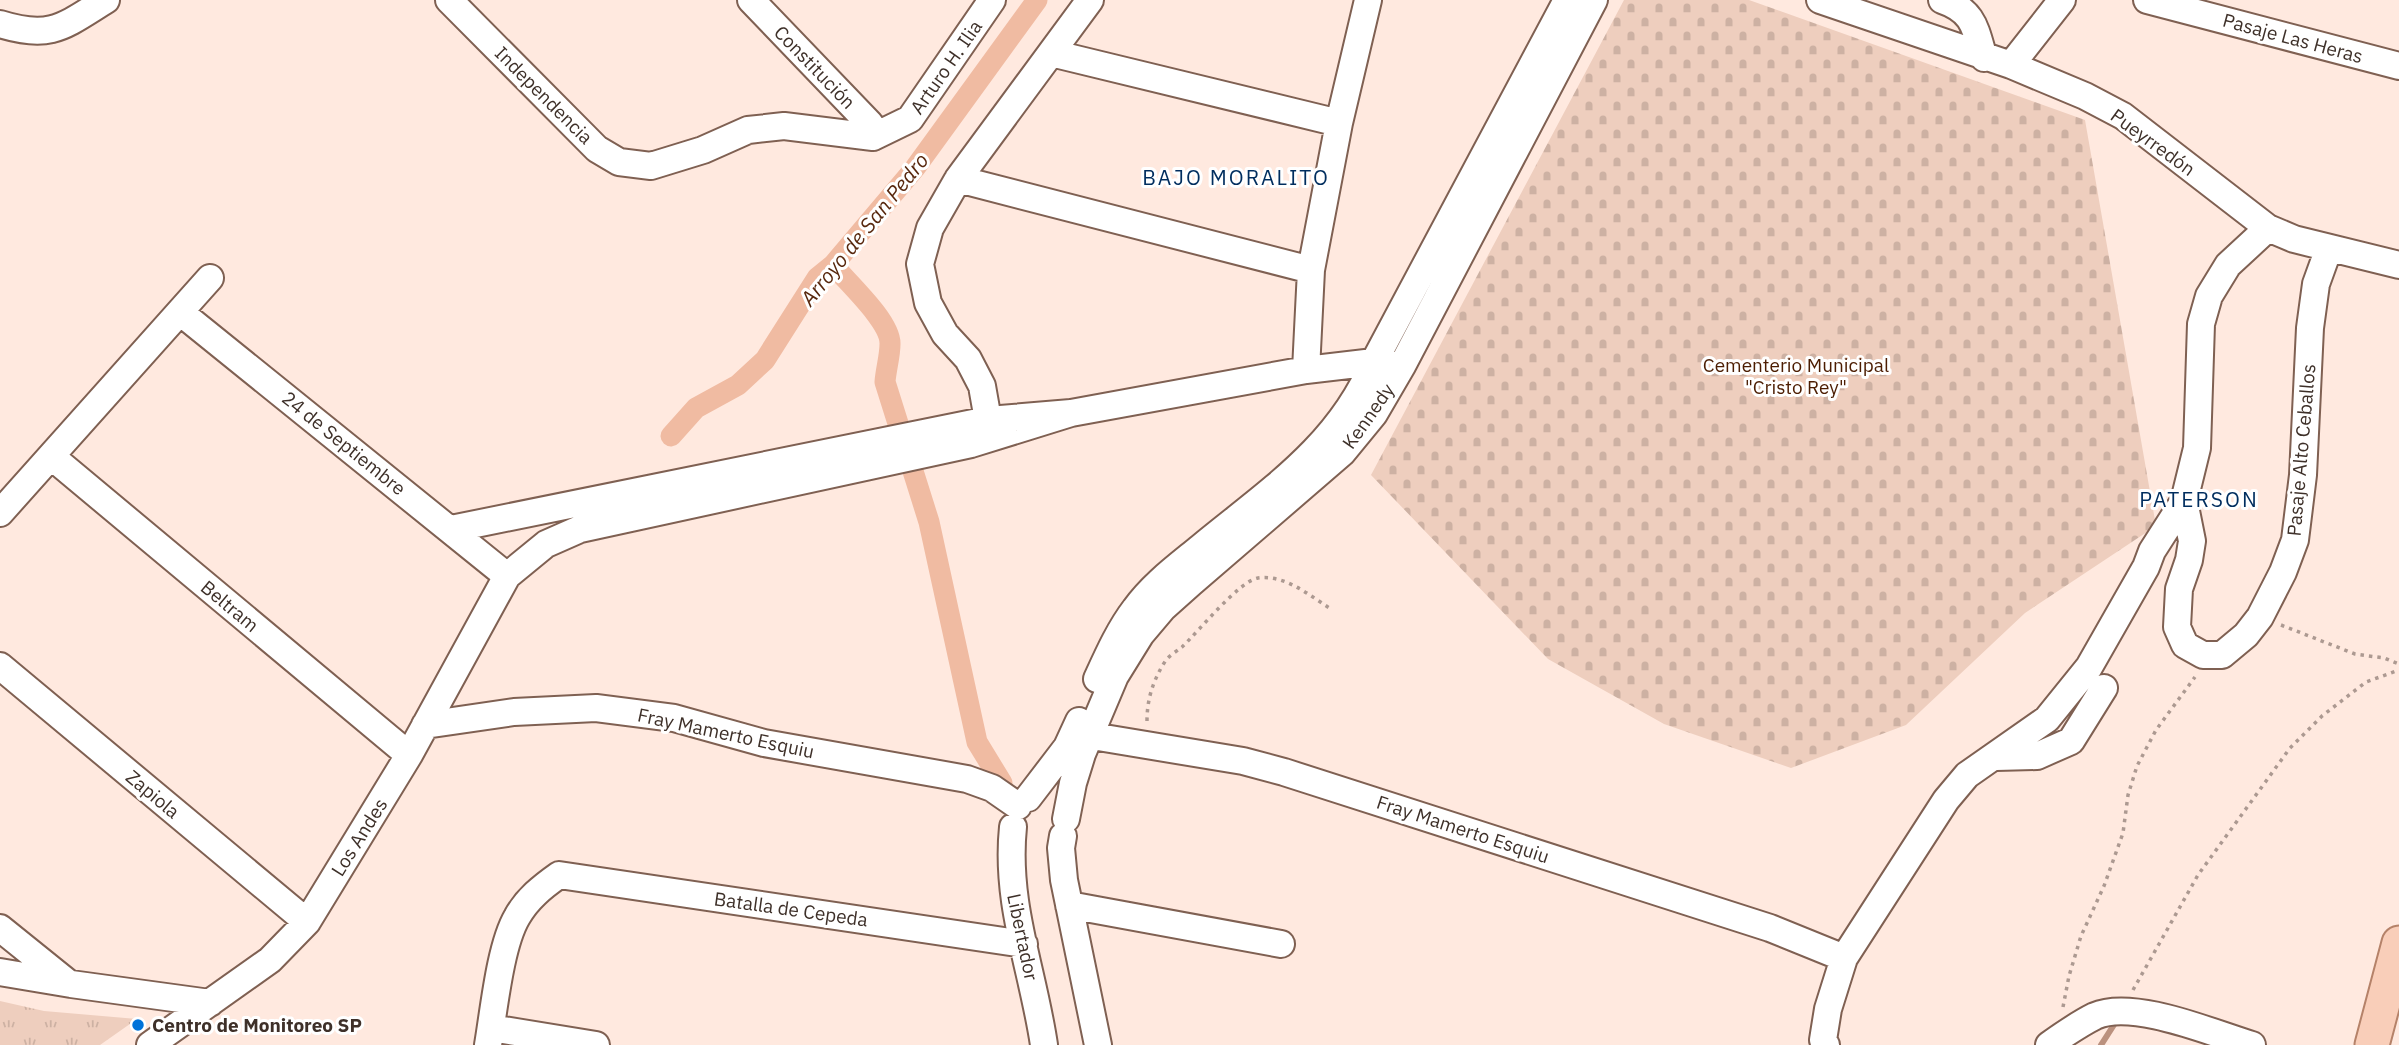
<svg xmlns="http://www.w3.org/2000/svg" width="2399" height="1045" font-family="'IBM Plex Sans',sans-serif">
  <style>
    .cemetery { fill: url(#cemetery-stones) }
    .park { fill: url(#park-tufts) }
    .lines { fill: none; stroke-linecap: round; stroke-linejoin: round }
    .stream { stroke: #bb917e; stroke-width: 6 }
    .canal { stroke: #f0bba2; stroke-width: 21 }
    .minor-casing { stroke: #7f6052; stroke-width: 30 }
    .major-casing { stroke: #b58269; stroke-width: 37 }
    .path { stroke: #ac9991; stroke-width: 3.5; stroke-dasharray: 3.5 5; stroke-linecap: butt }
    .minor { stroke: #fff; stroke-width: 26 }
    .major { stroke: #f9ceb9; stroke-width: 33 }
    .poi-dot { fill: #0072d9; stroke: #fff; stroke-width: 2.5 }
    .labels { text-anchor: middle; dominant-baseline: central; stroke-width: 6; stroke-linejoin: round; paint-order: stroke }
    .street-label { font-size: 19px; fill: #3e3029; stroke: #fff }
    .park-label { font-size: 19px; fill: #4c1d02; stroke: #fff }
    .poi-label { font-size: 19px; font-weight: bold; fill: #3e3029; stroke: #fff; text-anchor: start }
    .neighbourhood-label { font-size: 21px; letter-spacing: 2px; fill: #002d5e; stroke: #fff }
    .water-label { font-size: 21px; font-style: italic; fill: #58280e; stroke: #fff }
  </style>
  <defs>
    <pattern id="cemetery-stones" width="16" height="16" patternUnits="userSpaceOnUse" patternTransform="scale(1.75)"><rect width="16" height="16" fill="#eecebe"/><path d="M2 7V4a2 2 0 0 1 4 0v3zM10 15v-3a2 2 0 0 1 4 0v3z" fill="#cdb1a3"/></pattern>
    <pattern id="park-tufts" width="24" height="20" patternUnits="userSpaceOnUse" patternTransform="scale(1.75)"><rect width="24" height="20" fill="#eecebe"/><path d="M3 7l-1-3M5 7V3M7 7l1-3M15 17l-1-3M17 17v-4M19 17l1-3" fill="none" stroke="#cdb1a3"/></pattern>
  </defs>
  <rect width="100%" height="100%" fill="#ffe9df"/>
  <path class="cemetery" d="M1624,0H1749L2085,120L2156,526L2025,613L1906,725L1791,768L1664,724L1548,659L1371,475Z"/>
  <path class="park" d="M0,1001L44,1011L137,1019L100,1045H0Z"/>
  <g class="lines">
    <path class="stream" d="M2101,1045L2117,1020"/>
    <path class="canal" d="M833,265C848,283 891,322 890,344C890,356 886,369 885,382L929,522L977,742L1002,783
      M671,436L696,408L738,385L765,360L817,278L833,265L915,168L1037,0"/>
    <defs>
      <path id="minor" d="M449,0L597,149L619,162L651,166L703,150L748,130L784,126L873,137L910,119L992,0
        M751,0L870,124L873,137
        M1820,0L2011,65L2085,96L2123,116L2268,228L2294,239L2399,265
        M1942,0C1974,11 1975,28 1984,58
        M2147,0L2399,66
        M0,24C51,40 64,26 106,0
        M1051,53L1339,123
        M2011,65L2062,0
        M958,179L1311,270
        M180,312L507,576
        M1306,370L1311,270L1339,123L1368,0
        M988,420L982,386L968,359L945,334L928,303L920,264L930,228L958,179L1090,0
        M52,457L409,755
        M2184,501L2192,541L2189,560L2179,589L2177,627L2185,645L2203,655H2222L2246,635L2260,617L2283,572L2295,540L2303,475L2310,328L2316,284L2329,248
        M0,513L210,278
        M451,529L988,420L1071,413L1306,370L1374,362L1389,364
        M0,666L307,922
        M1097,679C1108,655 1119,630 1135,609C1153,584 1178,566 1201,547C1269,491 1339,446 1374,362L1567,0
        M425,725L514,712L596,708L674,718L764,743L967,779L992,788L1018,806
        M1074,733L1243,761L1284,772L1770,928L1844,958
        M1996,757L2037,756L2071,741L2104,688
        M1028,798L1067,747L1079,721
        M1066,819L1073,783L1082,754L1115,676L1141,634L1163,608L1191,583L1342,453L1374,414L1402,366L1594,0
        M1013,827C1005,904 1033,970 1044,1045
        M1063,836L1061,848L1064,880L1098,1045
        M1069,905L1281,944
        M0,928L67,982
        M0,972L71,984L210,1003
        M491,1028L596,1045
        M150,1045L270,960L307,922L409,755L507,576L546,544L580,529L971,444L1071,413
        M488,1045C494,1010 500,946 517,917C527,899 542,887 559,875L1024,944
        M1826,1045L1823,1040L1828,1009L1844,958L1946,800L1967,775L2047,719L2089,667L2146,567L2152,551L2184,501L2197,448L2201,324L2209,296L2228,265L2268,228
        M2049,1045C2063,1035 2079,1024 2095,1016C2133,999 2212,1033 2252,1045"/>
      <path id="major" d="M2372,1045L2399,943"/>
    </defs>
    <use href="#minor" class="minor-casing"/>
    <use href="#major" class="major-casing"/>
    <path class="path" d="M2281,625L2355,654L2384,658L2399,664
      M1147,721C1147,699 1153,680 1166,660C1170,655 1177,651 1182,647C1198,632 1239,581 1258,578C1285,574 1310,596 1331,609
      M2133,990L2198,875L2290,748L2322,716L2366,682L2399,670
      M2063,1007L2069,976L2081,936L2104,886L2123,833L2128,795L2137,766L2156,730L2195,677"/>
    <use href="#minor" class="minor"/>
    <use href="#major" class="major"/>
  </g>
  <circle class="poi-dot" cx="138" cy="1025" r="7"/>
  <g class="labels">
    <g class="street-label">
      <text transform="translate(2293 38) rotate(15)">Pasaje Las Heras</text>
      <text transform="translate(815 67) rotate(46)">Constitución</text>
      <text transform="translate(946 67) rotate(-55)">Arturo H. Ilia</text>
      <text transform="translate(544 95) rotate(45)">Independencia</text>
      <text transform="translate(2153 142) rotate(36)">Pueyrredón</text>
      <text transform="translate(1368 416) rotate(-55)">Kennedy</text>
      <text transform="translate(344 443) rotate(39)">24 de Septiembre</text>
      <text transform="translate(2301 450) rotate(-85)">Pasaje Alto Ceballos</text>
      <text transform="translate(230 606) rotate(40)">Beltram</text>
      <text transform="translate(726 733) rotate(12)">Fray Mamerto Esquiu</text>
      <text transform="translate(153 794) rotate(40)">Zapiola</text>
      <text transform="translate(1463 829) rotate(18)">Fray Mamerto Esquiu</text>
      <text transform="translate(359 837) rotate(-58)">Los Andes</text>
      <text transform="translate(791 909) rotate(8)">Batalla de Cepeda</text>
      <text transform="translate(1023 937) rotate(78)">Libertador</text>
    </g>
    <g class="park-label">
      <text x="1796" y="365">Cementerio Municipal<tspan x="1796" dy="22">"Cristo Rey"</tspan></text>
    </g>
    <g class="poi-label">
      <text x="152" y="1025">Centro de Monitoreo SP</text>
    </g>
    <g class="neighbourhood-label">
      <text x="1236" y="177">BAJO MORALITO</text>
      <text x="2199" y="499">PATERSON</text>
    </g>
    <g class="water-label">
      <text transform="translate(864 229) rotate(-51)">Arroyo de San Pedro</text>
    </g>
  </g>
</svg>
